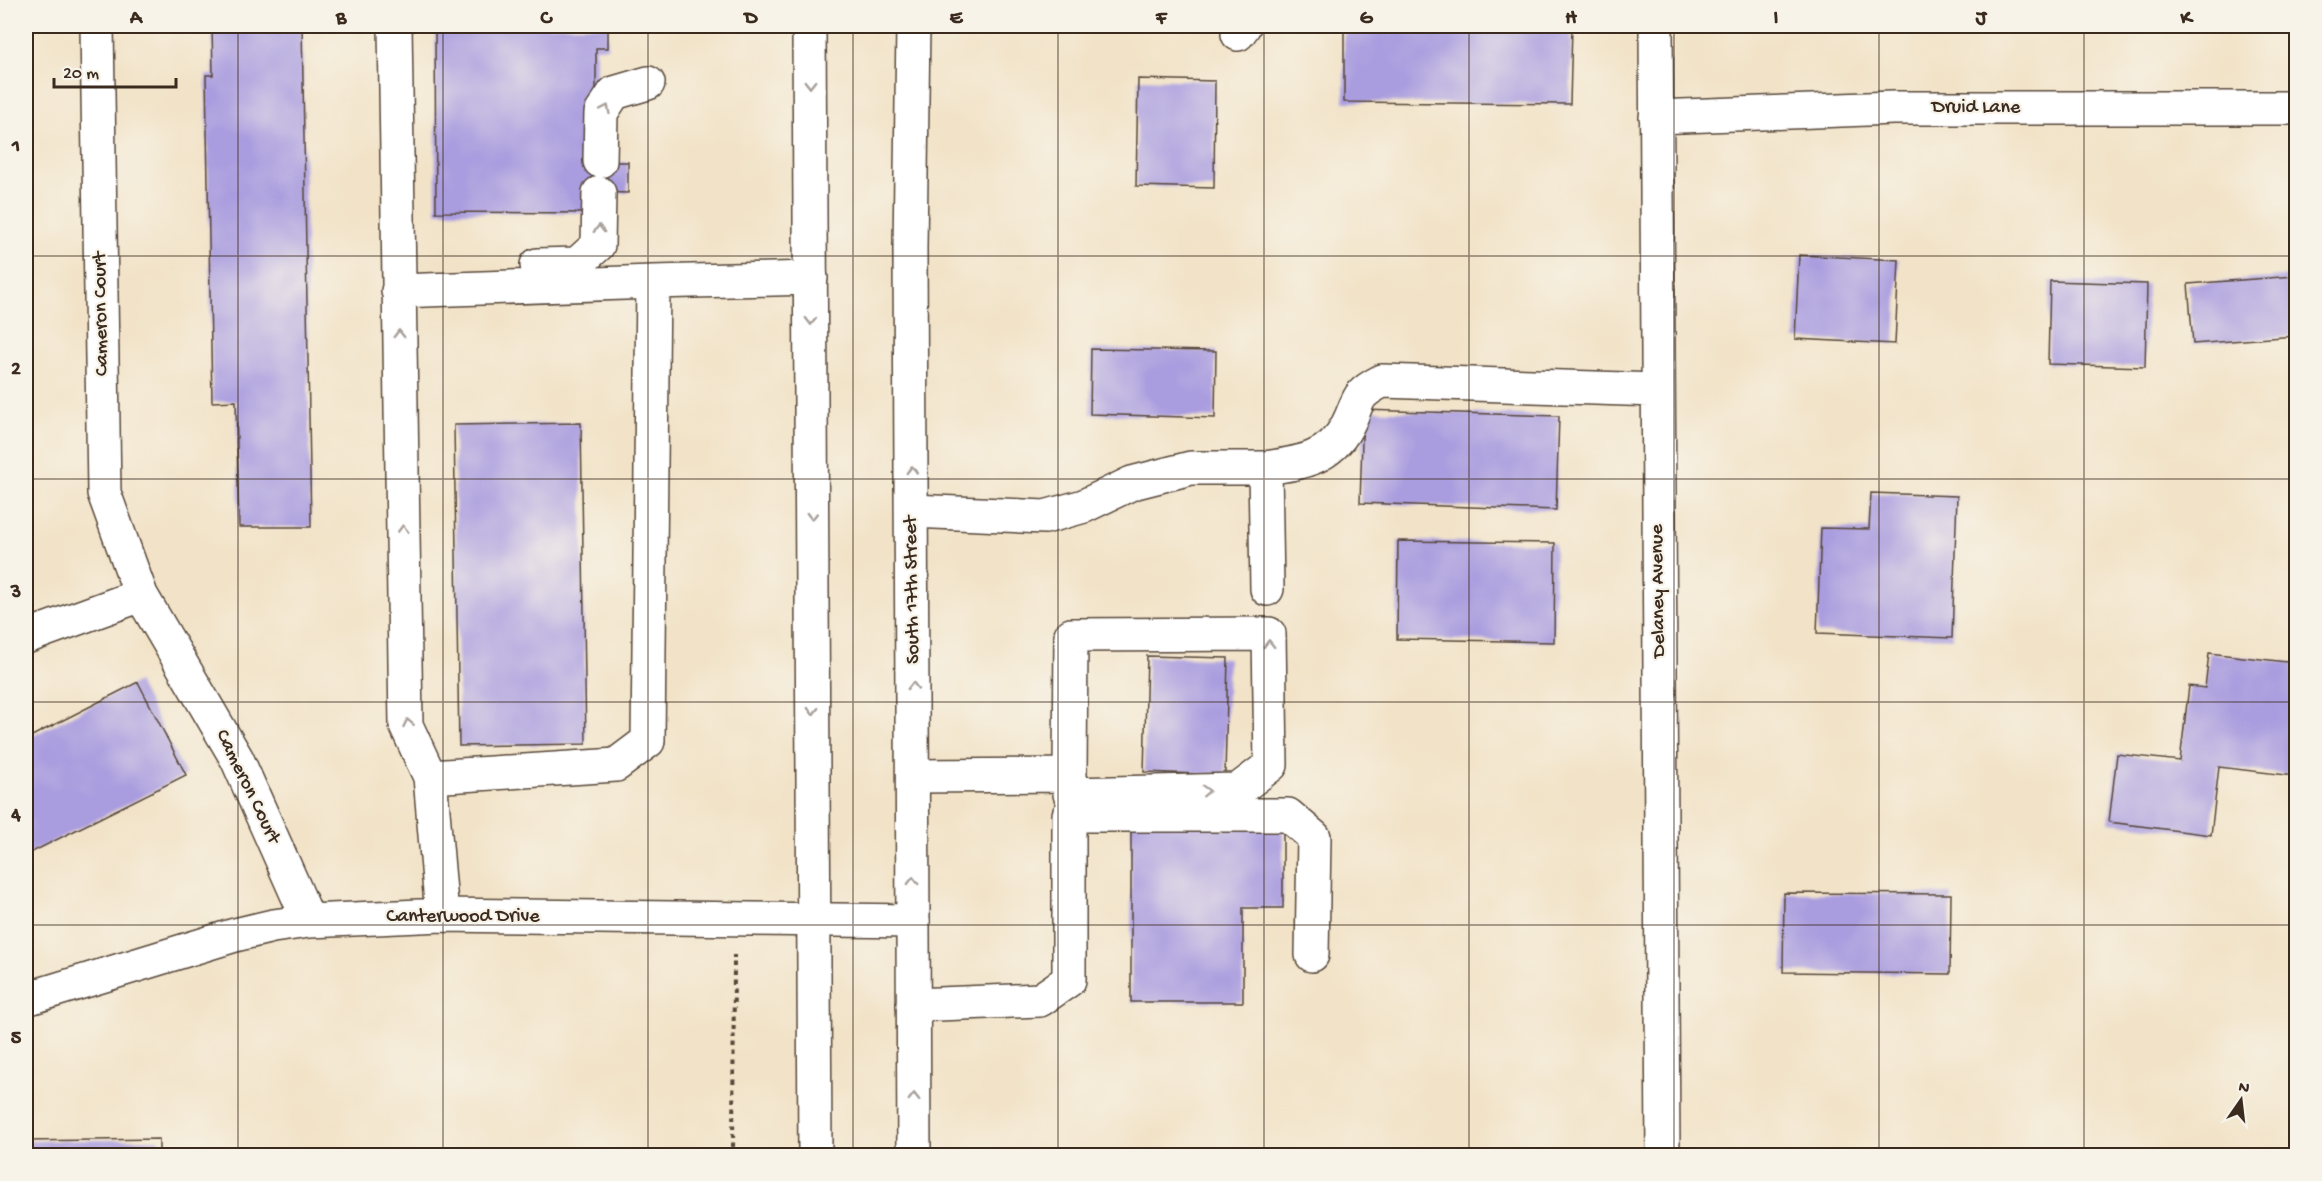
<svg xmlns="http://www.w3.org/2000/svg" width="2322" height="1181" font-family="'Gochi Hand',sans-serif">
  <style>
    .building { fill: #aa9ddf }
    .lines { fill: none; stroke-linecap: round; stroke-linejoin: round }
    .minor-casing { stroke: #564638; stroke-width: 36 }
    .major-casing { stroke: #564638; stroke-width: 36 }
    .path { stroke: #564638; stroke-width: 4; stroke-dasharray: 4.5 4.5; stroke-linecap: butt }
    .minor { stroke: #fff; stroke-width: 33 }
    .major { stroke: #fff; stroke-width: 33 }
    .oneway { stroke: #a79f9a }
    .grid { fill: none; stroke: #3b2a1e; stroke-width: 1.5; stroke-opacity: 0.55 }
    .labels { text-anchor: middle; dominant-baseline: central; stroke-width: 4.5; stroke-linejoin: round; paint-order: stroke }
    .street-label { font-size: 20px; fill: #3b2a1e; stroke: #f7f3e8 }
    .neatline { fill: none; stroke: #3b2a1e; stroke-width: 2 }
    .grid-label { font-size: 20px; text-anchor: middle; font-weight: bold; fill: #3b2a1e }
  </style>
  <rect width="100%" height="100%" fill="#f7f3e8"/>
  <filter id="ink" filterUnits="userSpaceOnUse"><feTurbulence type="fractalNoise" baseFrequency=".0167" numOctaves="2"/><feDisplacementMap in="SourceGraphic" scale="12" xChannelSelector="R" yChannelSelector="G"/><feConvolveMatrix kernelMatrix="1 2 1 2 8 2 1 2 1" color-interpolation-filters="sRGB"/></filter>
  <filter id="wash" filterUnits="userSpaceOnUse"><feTurbulence type="fractalNoise" baseFrequency=".008" numOctaves="4" result="noise"/><feDisplacementMap in="SourceGraphic" scale="24" xChannelSelector="R" yChannelSelector="G"/><feGaussianBlur stdDeviation="1.35" result="paint"/><feColorMatrix in="noise" values="0 0 0 0 0 0 0 0 0 0 0 0 0 0 0 0 0 1.4 0 .05"/><feComposite in="paint" operator="in"/></filter>
  <g filter="url(#wash)">
    <rect width="100%" height="100%" fill="#f2e3c8"/>
    <g id="blocks">
      <path class="building" d="M212,26H302L311,527H239L236,401L212,402L206,75H213Z
        M435,26H608V48H596V162H628V193L596,192V213L436,212Z
        M1344,26H1572L1570,104L1344,102Z
        M1138,79L1215,81L1214,188L1136,186Z
        M1799,255L1899,260L1895,344L1795,339Z
        M2296,276V336L2193,344L2188,284Z
        M2050,281L2147,284L2145,367L2048,364Z
        M1091,349L1216,351L1215,418L1090,414Z
        M1363,410L1559,416L1556,510L1360,503Z
        M581,423L586,744L459,746L454,425Z
        M1871,493L1957,496L1952,638L1817,633L1821,528L1869,529Z
        M1398,541L1555,543L1554,642L1397,639Z
        M2209,653L2296,663V776L2219,767L2211,835L2109,822L2117,754L2180,761L2189,686L2205,688Z
        M1147,656L1228,658L1225,775L1144,772Z
        M138,682L186,775L26,855V739Z
        M1131,821H1283V908H1243V1002H1131Z
        M1784,893L1951,894L1950,974L1783,972Z
        M159,1139V1156H26V1141Z"/>
    </g>
  </g>
  <g filter="url(#ink)">
    <use href="#blocks" fill-opacity="0" stroke="#564638" stroke-width="1.5"/>
    <g class="lines">
      <defs>
        <path id="minor" d="M97,26L104,493L141,595L237,759L309,921
          M395,26L406,725L430,777
          M1656,26L1663,1156
          M1238,34L1244,26
          M1656,117L1893,108H2296
          M600,161L601,113L614,93L648,83
          M537,265L577,264L598,245L599,193
          M398,291L653,282
          M1265,468C1299,463 1329,460 1347,426C1361,399 1353,396 1382,381L1657,390
          M912,511L1045,517L1084,506L1132,483L1191,468H1265L1267,589
          M26,637L141,595
          M913,776L1070,775L1071,635L1269,634L1271,765L1238,790L1070,794V775
          M442,915L430,777L616,765L648,741L653,282L811,278
          M26,999L235,935L273,926L309,921L442,915L913,921
          M913,1005L1040,1000L1069,980V815H1288L1314,837L1312,955"/>
        <path id="major" d="M809,26L815,1156
          M913,26L910,248L914,1156"/>
      </defs>
      <use href="#minor" class="minor-casing"/>
      <use href="#major" class="major-casing"/>
      <path class="path" d="M733,1156L734,955"/>
      <use href="#minor" class="minor"/>
      <use href="#major" class="major"/>
    </g>
    <defs><path id="oneway-chevron" d="M-2-3.5L2.5 0L-2 3.5" fill="none" stroke-width="1.6" stroke-linecap="round" stroke-linejoin="round" transform="scale(1.5)"/></defs>
    <g class="oneway">
      <use href="#oneway-chevron" transform="translate(810 84) rotate(90)"/>
      <use href="#oneway-chevron" transform="translate(606 109) rotate(-65)"/>
      <use href="#oneway-chevron" transform="translate(599 229) rotate(-89)"/>
      <use href="#oneway-chevron" transform="translate(811 321) rotate(90)"/>
      <use href="#oneway-chevron" transform="translate(399 334) rotate(-91)"/>
      <use href="#oneway-chevron" transform="translate(912 470) rotate(-90)"/>
      <use href="#oneway-chevron" transform="translate(812 516) rotate(90)"/>
      <use href="#oneway-chevron" transform="translate(403 529) rotate(-91)"/>
      <use href="#oneway-chevron" transform="translate(1269 644) rotate(-91)"/>
      <use href="#oneway-chevron" transform="translate(913 686) rotate(-90)"/>
      <use href="#oneway-chevron" transform="translate(813 711) rotate(90)"/>
      <use href="#oneway-chevron" transform="translate(408 723) rotate(-101)"/>
      <use href="#oneway-chevron" transform="translate(1206 791) rotate(-2)"/>
      <use href="#oneway-chevron" transform="translate(913 881) rotate(-90)"/>
      <use href="#oneway-chevron" transform="translate(914 1097) rotate(-90)"/>
    </g>
  </g>
  <path class="grid" d="M238,26V1156M443,26V1156M648,26V1156M853,26V1156M1058,26V1156M1264,26V1156M1469,26V1156M1674,26V1156M1879,26V1156M2084,26V1156M26,256H2296M26,479H2296M26,702H2296M26,925H2296"/>
  <g class="labels">
    <g class="street-label">
      <text x="1976" y="108">Druid Lane</text>
      <text transform="translate(102 314) rotate(-91)">Cameron Court</text>
      <text transform="translate(913 590) rotate(-91)">South 17th Street</text>
      <text transform="translate(1659 591) rotate(-91)">Delaney Avenue</text>
      <text transform="translate(247 787) rotate(64)">Cameron Court</text>
      <text x="463" y="917">Canterwood Drive</text>
    </g>
  </g>
  <rect width="2322" height="1181" fill="none" stroke="#f7f3e8" stroke-width="66"/>
  <g transform="translate(2241 1100) rotate(14)" stroke="#f7f3e8" stroke-width="4.5" paint-order="stroke">
  <path d="M0-4.5L10 22L0 15L-10 22Z" fill="#3b2a1e"/>
  <text y="-9" font-size="16" font-weight="bold" text-anchor="middle" fill="#3b2a1e">N</text>
  </g>
  <path d="M54 78v9h122v-9" fill="none" stroke="#3b2a1e" stroke-width="3"/>
  <text x="63" y="78" font-size="18" fill="#3b2a1e" stroke="#f7f3e8" stroke-width="4.5" paint-order="stroke">20 m</text>
  <rect x="33" y="33" width="2256" height="1115" class="neatline"/>
  <g class="grid-label">
    <text x="136" y="23">A</text>
    <text x="341" y="23">B</text>
    <text x="546" y="23">C</text>
    <text x="751" y="23">D</text>
    <text x="956" y="23">E</text>
    <text x="1161" y="23">F</text>
    <text x="1366" y="23">G</text>
    <text x="1571" y="23">H</text>
    <text x="1776" y="23">I</text>
    <text x="1981" y="23">J</text>
    <text x="2186" y="23">K</text>
    <text x="16" y="151">1</text>
    <text x="16" y="374">2</text>
    <text x="16" y="597">3</text>
    <text x="16" y="820">4</text>
    <text x="16" y="1043">5</text>
  </g>
</svg>
